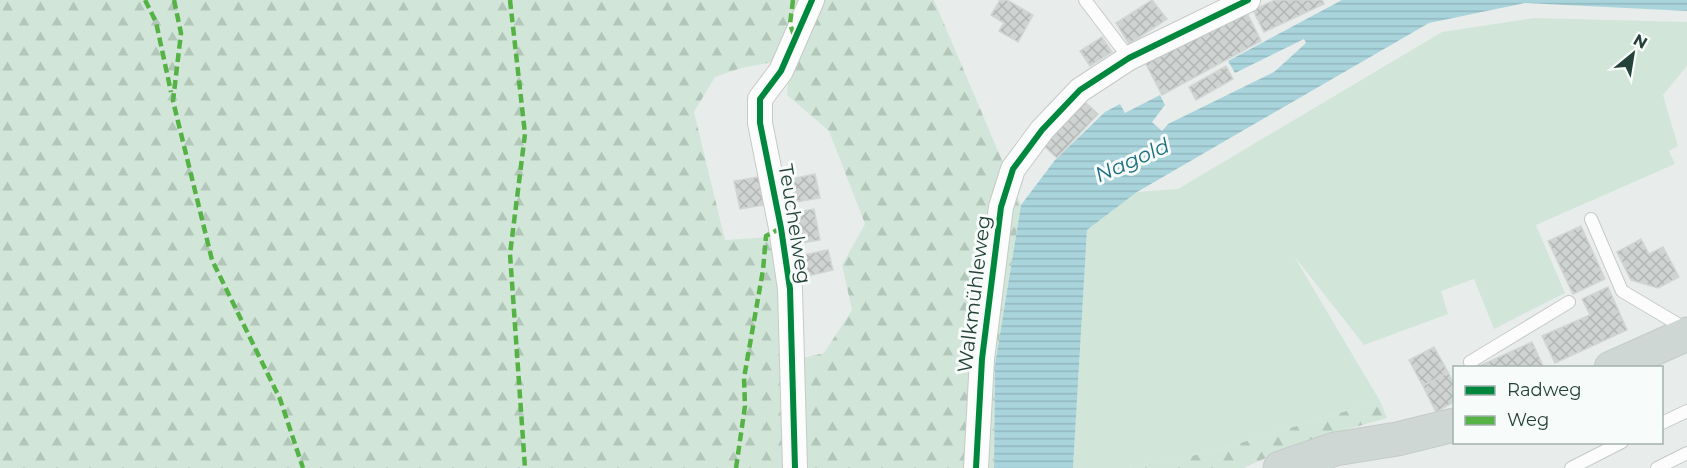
<svg xmlns="http://www.w3.org/2000/svg" width="1687" height="468" font-family="Montserrat,sans-serif">
  <style>
    .green { fill: #d1e6d8 }
    .forest { fill: url(#forest-firs); fill-rule: evenodd }
    .water { fill: url(#water-rules) }
    .building { fill: url(#building-cross-hatch); stroke: #d1d6d4; stroke-width: 1.5 }
    .lines { fill: none; stroke-linecap: round; stroke-linejoin: round }
    .service-casing { stroke: #c5cac8; stroke-width: 14 }
    .minor-casing { stroke: #c5cac8; stroke-width: 26 }
    .primary-casing { stroke: #c3ccc9; stroke-width: 35 }
    .service { stroke: #fcfcfc; stroke-width: 12 }
    .minor { stroke: #fcfcfc; stroke-width: 24 }
    .primary { stroke: #cfd7d5; stroke-width: 33 }
    .quiet { stroke: #55b346; stroke-width: 4.5; stroke-dasharray: 9 4.5; stroke-linecap: butt }
    .cycleway-casing { stroke: #f7fbf9; stroke-width: 10 }
    .cycleway { stroke: #00873e; stroke-width: 6 }
    .labels { text-anchor: middle; dominant-baseline: central; stroke-width: 6; stroke-linejoin: round; paint-order: stroke }
    .street-label { font-size: 20px; fill: #24423a; stroke: #f7fbf9 }
    .water-label { font-size: 21px; font-style: italic; fill: #1c6f80; stroke: #f7fbf9 }
  </style>
  <defs>
    <pattern id="forest-firs" width="22" height="20" patternUnits="userSpaceOnUse" patternTransform="scale(1.5)"><rect width="22" height="20" fill="#d1e6d8"/><path d="M5 1l3.5 6h-7zM16 11l3.5 6h-7z" fill="#b3c6ba"/></pattern>
    <pattern id="water-rules" width="6" height="5" patternUnits="userSpaceOnUse" patternTransform="scale(1.5)"><rect width="6" height="5" fill="#a9d4db"/><path d="M0 2.5h6" fill="none" stroke="#91b7bd"/></pattern>
    <pattern id="building-cross-hatch" width="8" height="8" patternUnits="userSpaceOnUse" patternTransform="scale(1.5)"><rect width="8" height="8" fill="#cfd4d2"/><path d="M0 0l8 8M0 8l8-8" fill="none" stroke="#b2b7b5"/></pattern>
  </defs>
  <rect width="100%" height="100%" fill="#e8edeb"/>
  <path class="green" d="M1534,18L1687,22V66L1663,95L1678,146L1669,151L1675,164L1536,225L1565,293L1494,329L1474,279L1441,291L1448,314L1364,345L1294,256L1380,401L1207,453L1128,468H1073L1087,230L1137,192L1178,189L1442,32Z"/>
  <path class="forest" d="M0,0H934L1021,205L995,365L994,468H0ZM773,62L789,73L787,95L829,131L865,224L842,265L852,310L824,353L803,358L800,421H781L778,291L770,237L725,240L694,112L715,77L741,68Z
    M1380,401L1387,418L1305,441L1243,468H1128L1207,453Z"/>
  <path class="water" d="M1342,0H1687V11L1525,3L1429,23L1137,192L1087,230L1073,468H994L995,365L1021,205L1055,160L1105,112L1120,104L1125,113L1160,95L1165,105L1152,122L1162,131L1168,124L1274,72L1306,43L1304,39L1235,73L1228,61Z"/>
  <path class="building" d="M1000,0H1007L1033,15L1018,42L999,31L1004,23L991,15Z
    M1152,0L1167,19L1129,44L1116,23Z
    M1275,0H1322L1324,4L1264,32L1253,10Z
    M1245,9L1261,41L1162,95L1145,62Z
    M1102,37L1112,52L1090,66L1080,51Z
    M1226,66L1233,79L1196,100L1189,87Z
    M1084,101L1098,114L1057,158L1043,145Z
    M815,174L820,198L796,202L791,179Z
    M758,177L764,205L740,209L734,181Z
    M814,209L820,240L795,244L790,213Z
    M1581,226L1605,279L1573,294L1548,241Z
    M1641,239L1649,254L1663,247L1679,277L1658,288L1631,280L1617,252Z
    M828,250L833,270L808,276L803,255Z
    M1608,287L1627,330L1555,363L1542,336L1590,315L1582,299Z
    M1532,342L1544,368H1480L1479,366Z
    M1434,347L1448,372L1423,386L1409,360Z
    M1448,372L1454,384V402L1436,412L1423,386Z"/>
  <g class="lines">
    <defs>
      <path id="service" d="M1085,0L1129,58
        M1591,219L1622,291L1686,329
        M1472,368L1470,362L1569,302
        M1662,423L1687,411
        M1571,468L1622,442
        M1657,468L1687,453"/>
      <path id="minor" d="M795,468L790,289L781,228L760,123V99L781,71L812,0
        M976,468L982,359L1001,207L1013,169L1042,130L1080,90L1129,58L1248,0"/>
      <path id="primary" d="M1611,368L1687,334
        M1280,468L1335,449L1397,439L1454,425"/>
    </defs>
    <use href="#service" class="service-casing"/>
    <use href="#minor" class="minor-casing"/>
    <use href="#primary" class="primary-casing"/>
    <use href="#service" class="service"/>
    <use href="#minor" class="minor"/>
    <use href="#primary" class="primary"/>
    <path class="quiet" d="M145,0L156,22L171,92
      M174,0L181,33L173,101L212,260L280,399L303,468
      M510,0L525,134L510,254L525,468
      M793,0L790,24L795,38
      M736,468L745,406L744,378L763,270L766,236L781,228"/>
    <defs>
      <path id="cycleway" d="M795,468L790,289L781,228L760,123V99L781,71L812,0
        M976,468L982,359L1001,207L1013,169L1042,130L1080,90L1129,58L1248,0"/>
    </defs>
    <use href="#cycleway" class="cycleway-casing"/>
    <use href="#cycleway" class="cycleway"/>
  </g>
  <g class="labels">
    <g class="street-label">
      <text transform="translate(795 224) rotate(81)">Teuchelweg</text>
      <text transform="translate(974 294) rotate(-83)">Walkmühleweg</text>
    </g>
    <g class="water-label">
      <text transform="translate(1132 160) rotate(-24)">Nagold</text>
    </g>
  </g>
  <rect x="1453" y="366" width="210" height="78" fill="#f7fbf9" stroke="#a3b1ad" stroke-width="1.5"/>
  <rect x="1465" y="386" width="30" height="9" fill="#00873e" stroke="#a3b1ad" stroke-width="1.5"/>
  <text x="1507" y="396" font-size="18" fill="#24423a">Radweg</text>
  <rect x="1465" y="416" width="30" height="9" fill="#55b346" stroke="#a3b1ad" stroke-width="1.5"/>
  <text x="1507" y="426" font-size="18" fill="#24423a">Weg</text>
  <g transform="translate(1633 54) rotate(30)" stroke="#f7fbf9" stroke-width="4.5" paint-order="stroke">
  <path d="M0-4.5L10 22L0 15L-10 22Z" fill="#24423a"/>
  <text y="-9" font-size="16" font-weight="bold" text-anchor="middle" fill="#24423a">N</text>
  </g>
</svg>
